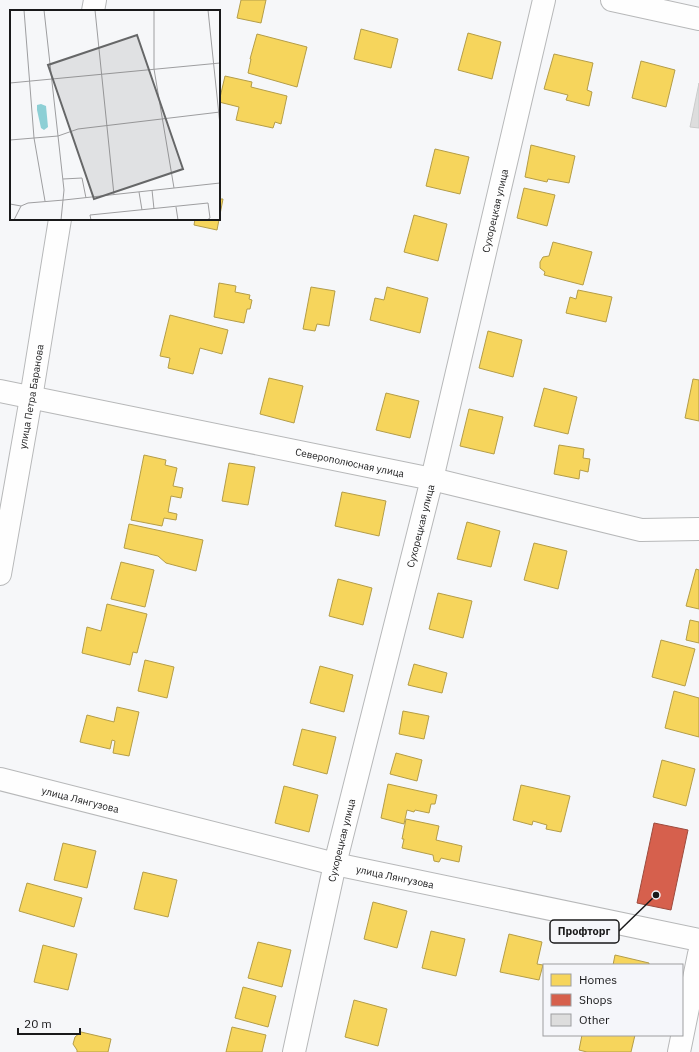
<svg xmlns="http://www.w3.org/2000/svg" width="699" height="1052" font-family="'IBM Plex Sans',sans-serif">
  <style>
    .homes { fill: #f6d55c; stroke: #b49d48 }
    .shops { fill: #d6604d; stroke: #9d4b3e }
    .building { fill: #ddd; stroke: #cbcccc }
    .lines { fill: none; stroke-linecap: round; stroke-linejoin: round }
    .minor-casing { stroke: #b7b8b9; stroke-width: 24 }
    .major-casing { stroke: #b7b8b9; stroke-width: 24 }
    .minor { stroke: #fefefe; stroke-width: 22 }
    .major { stroke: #fefefe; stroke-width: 22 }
    .labels { text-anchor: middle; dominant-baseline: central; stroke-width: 4; stroke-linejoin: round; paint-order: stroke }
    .street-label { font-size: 10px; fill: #19191a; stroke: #f5f6fa }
    .inset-road { fill: none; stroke: #9e9ea0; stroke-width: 1 }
    .view { fill: #666768; fill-opacity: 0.15; stroke: #666768; stroke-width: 2 }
    .inset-edge { fill: none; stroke: #19191a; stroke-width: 2 }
    .leader { fill: none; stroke: #19191a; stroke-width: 1.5 }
    .callout-dot { fill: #19191a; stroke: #f5f6fa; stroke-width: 1.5 }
    .callout { fill: #f5f6fa; stroke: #19191a; stroke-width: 1.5 }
    .callout-label { font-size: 11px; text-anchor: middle; font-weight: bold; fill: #19191a }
  </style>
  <rect width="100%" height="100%" fill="#f6f7f9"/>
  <path class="homes" d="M241,0H266L261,23L237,18Z
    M361,29L398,39L391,68L354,59Z
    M468,33L501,42L492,79L458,70Z
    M257,34L307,47L297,87L248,73L251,59H250Z
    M554,54L593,63L587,90L592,92L589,106L566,100L568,95L544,89Z
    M641,61L675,70L666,107L632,98Z
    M225,76L252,82L251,87L287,96L281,124L275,122L273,128L236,120L239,107L219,102Z
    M531,145L575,156L569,183L548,179L547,182L525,177Z
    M435,149L469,157L460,194L426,186Z
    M524,188L555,195L547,226L517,218Z
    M219,199H223L217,230L194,225L195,219H219Z
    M414,215L447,224L438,261L404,252Z
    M553,242L592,252L583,285L544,275L545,272L540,268V262L543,257L549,256Z
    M219,283L236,286L235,292L250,295L249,299L252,300L250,309H247L244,323L214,317Z
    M311,287L335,291L329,326L317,324L315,331L303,329Z
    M387,287L428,298L420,333L370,320L375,298L384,300Z
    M578,290L612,297L606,322L566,313L570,297L576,299Z
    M170,315L228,330L222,354L200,348L193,374L168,368L170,358L160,356Z
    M488,331L522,340L513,377L479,368Z
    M269,378L303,386L294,423L260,414Z
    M693,379L699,380V421L685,418Z
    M544,388L577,397L568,434L534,426Z
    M386,393L419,401L410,438L376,430Z
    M469,409L503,417L494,454L460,446Z
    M559,445L584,449L583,458L590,459L588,472L580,470L579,479L554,474Z
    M144,455L166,460L165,465L177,468L173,486L183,488L181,498L171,496L168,512L177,514L176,520L164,518L162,526L131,520Z
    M229,463L255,467L248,505L222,501Z
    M342,492L386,501L379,536L335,526Z
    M467,522L500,531L491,567L457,559Z
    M129,524L203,540L196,571L166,563L158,556L124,548Z
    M534,543L567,551L558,589L524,580Z
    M121,562L154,570L145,607L111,599Z
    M696,569L699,570V609L686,606Z
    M338,579L372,588L363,625L329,616Z
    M438,593L472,601L463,638L429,629Z
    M107,604L147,614L137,653L133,652L130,665L82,653L87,627L101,631Z
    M690,620L699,622V643L686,640Z
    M661,640L695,649L685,686L652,677Z
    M145,660L174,667L167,698L138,691Z
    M414,664L447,673L442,693L408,685Z
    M320,666L353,675L344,712L310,703Z
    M674,691L699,698V737L665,728Z
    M117,707L139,712L129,756L113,753L115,741L112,740L110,749L80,742L87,715L114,722Z
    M403,711L429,716L424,739L399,734Z
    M302,729L336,737L327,774L293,765Z
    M396,753L422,760L417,781L390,774Z
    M662,760L695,769L686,806L653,797Z
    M388,784L437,795L435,804H431L429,813L415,810L414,812L407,810L404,824L381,818Z
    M521,785L570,796L561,832L546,829L547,825L533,821L532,825L513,820Z
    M284,786L318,795L309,832L275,823Z
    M406,819L439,826L436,840L462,846L459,862L441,858L439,862L434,861L433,855L402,848L404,839H402Z
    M63,843L96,851L87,888L54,880Z
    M143,872L177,880L168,917L134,909Z
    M27,883L82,898L74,927L19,911Z
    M373,902L407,911L397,948L364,939Z
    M431,931L465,939L456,976L422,968Z
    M509,934L542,942L537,964L543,965L539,980L500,972Z
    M258,942L291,950L282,987L248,978Z
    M43,945L77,954L68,990L34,982Z
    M615,955L649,963V965H613Z
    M243,987L276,996L268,1027L235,1018Z
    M354,1000L387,1009L378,1046L345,1037Z
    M232,1027L266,1035L262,1052H226Z
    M81,1032L111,1039L108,1052H77V1050L73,1044L75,1037Z
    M582,1035H635L631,1052H587L579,1050Z"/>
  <path class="shops" d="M654,823L688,830L671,910L637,903Z"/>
  <path class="building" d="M699,83V128L690,127Z"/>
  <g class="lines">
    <defs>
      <g id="minor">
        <path d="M93,11L95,0"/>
        <path id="s1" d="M0,391L432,479L641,530L699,529"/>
        <path id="s2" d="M0,574L31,398L60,219"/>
        <path id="s3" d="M0,779L335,864L699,940"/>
        <path id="s4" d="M294,1052L335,864L432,479L544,0"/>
      </g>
      <path id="major" d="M612,0L699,19
        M679,1052L699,954"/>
    </defs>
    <use href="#minor" class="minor-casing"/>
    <use href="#major" class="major-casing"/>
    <use href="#minor" class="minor"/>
    <use href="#major" class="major"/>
  </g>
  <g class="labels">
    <g class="street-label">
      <text stroke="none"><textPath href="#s4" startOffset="865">Сухорецкая улица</textPath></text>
      <text stroke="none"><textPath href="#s2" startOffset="180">улица Петра Баранова</textPath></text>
      <text stroke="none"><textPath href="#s1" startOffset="357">Северополюсная улица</textPath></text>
      <text stroke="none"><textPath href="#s4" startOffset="541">Сухорецкая улица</textPath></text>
      <text stroke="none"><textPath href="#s3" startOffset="83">улица Лянгузова</textPath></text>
      <text stroke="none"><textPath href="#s4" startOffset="217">Сухорецкая улица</textPath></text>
      <text stroke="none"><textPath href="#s3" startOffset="407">улица Лянгузова</textPath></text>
    </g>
  </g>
  <g transform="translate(10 10)">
    <rect width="210" height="210" fill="#f6f7f9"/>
    <path d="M31,94L36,96L38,117L34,120L31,118L27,100V95Z" fill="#8dcfd5"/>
    <path class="inset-road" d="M14,0L24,128L35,191M34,0L54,180L51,210M85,0L104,185M144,0V59L164,178M198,0L210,115M0,73L210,53M0,130L48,126L68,119L210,102M53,169L72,168L76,188M142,180L144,199M129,182L132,200M54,190L210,173M0,194L11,196L18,193L54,190M166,197L168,210M4,210L11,196M81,210L80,205L198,193L200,208L197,210"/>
    <path class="view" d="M127,25L173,159L84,189L38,55Z"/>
    <rect width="210" height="210" class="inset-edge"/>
  </g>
  <path class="leader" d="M656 895L619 931"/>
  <circle class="callout-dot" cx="656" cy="895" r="4"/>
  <rect class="callout" x="550" y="920" width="69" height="23" rx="4"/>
  <g class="callout-label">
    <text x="584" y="935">Профторг</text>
  </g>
  <rect x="543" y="964" width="140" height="72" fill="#f5f6fa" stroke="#9d9ea0"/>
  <rect x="551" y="974" width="20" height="12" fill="#f6d55c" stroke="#9d9ea0"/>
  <text x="579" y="984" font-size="12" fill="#19191a">Homes</text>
  <rect x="551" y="994" width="20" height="12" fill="#d6604d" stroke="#9d9ea0"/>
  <text x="579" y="1004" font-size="12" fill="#19191a">Shops</text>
  <rect x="551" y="1014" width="20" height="12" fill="#dddddd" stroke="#9d9ea0"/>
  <text x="579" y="1024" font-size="12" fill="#19191a">Other</text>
  <path d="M18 1028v6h62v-6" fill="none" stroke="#19191a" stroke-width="2"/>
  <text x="24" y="1028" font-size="12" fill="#19191a" stroke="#f5f6fa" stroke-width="3" paint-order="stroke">20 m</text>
</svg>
